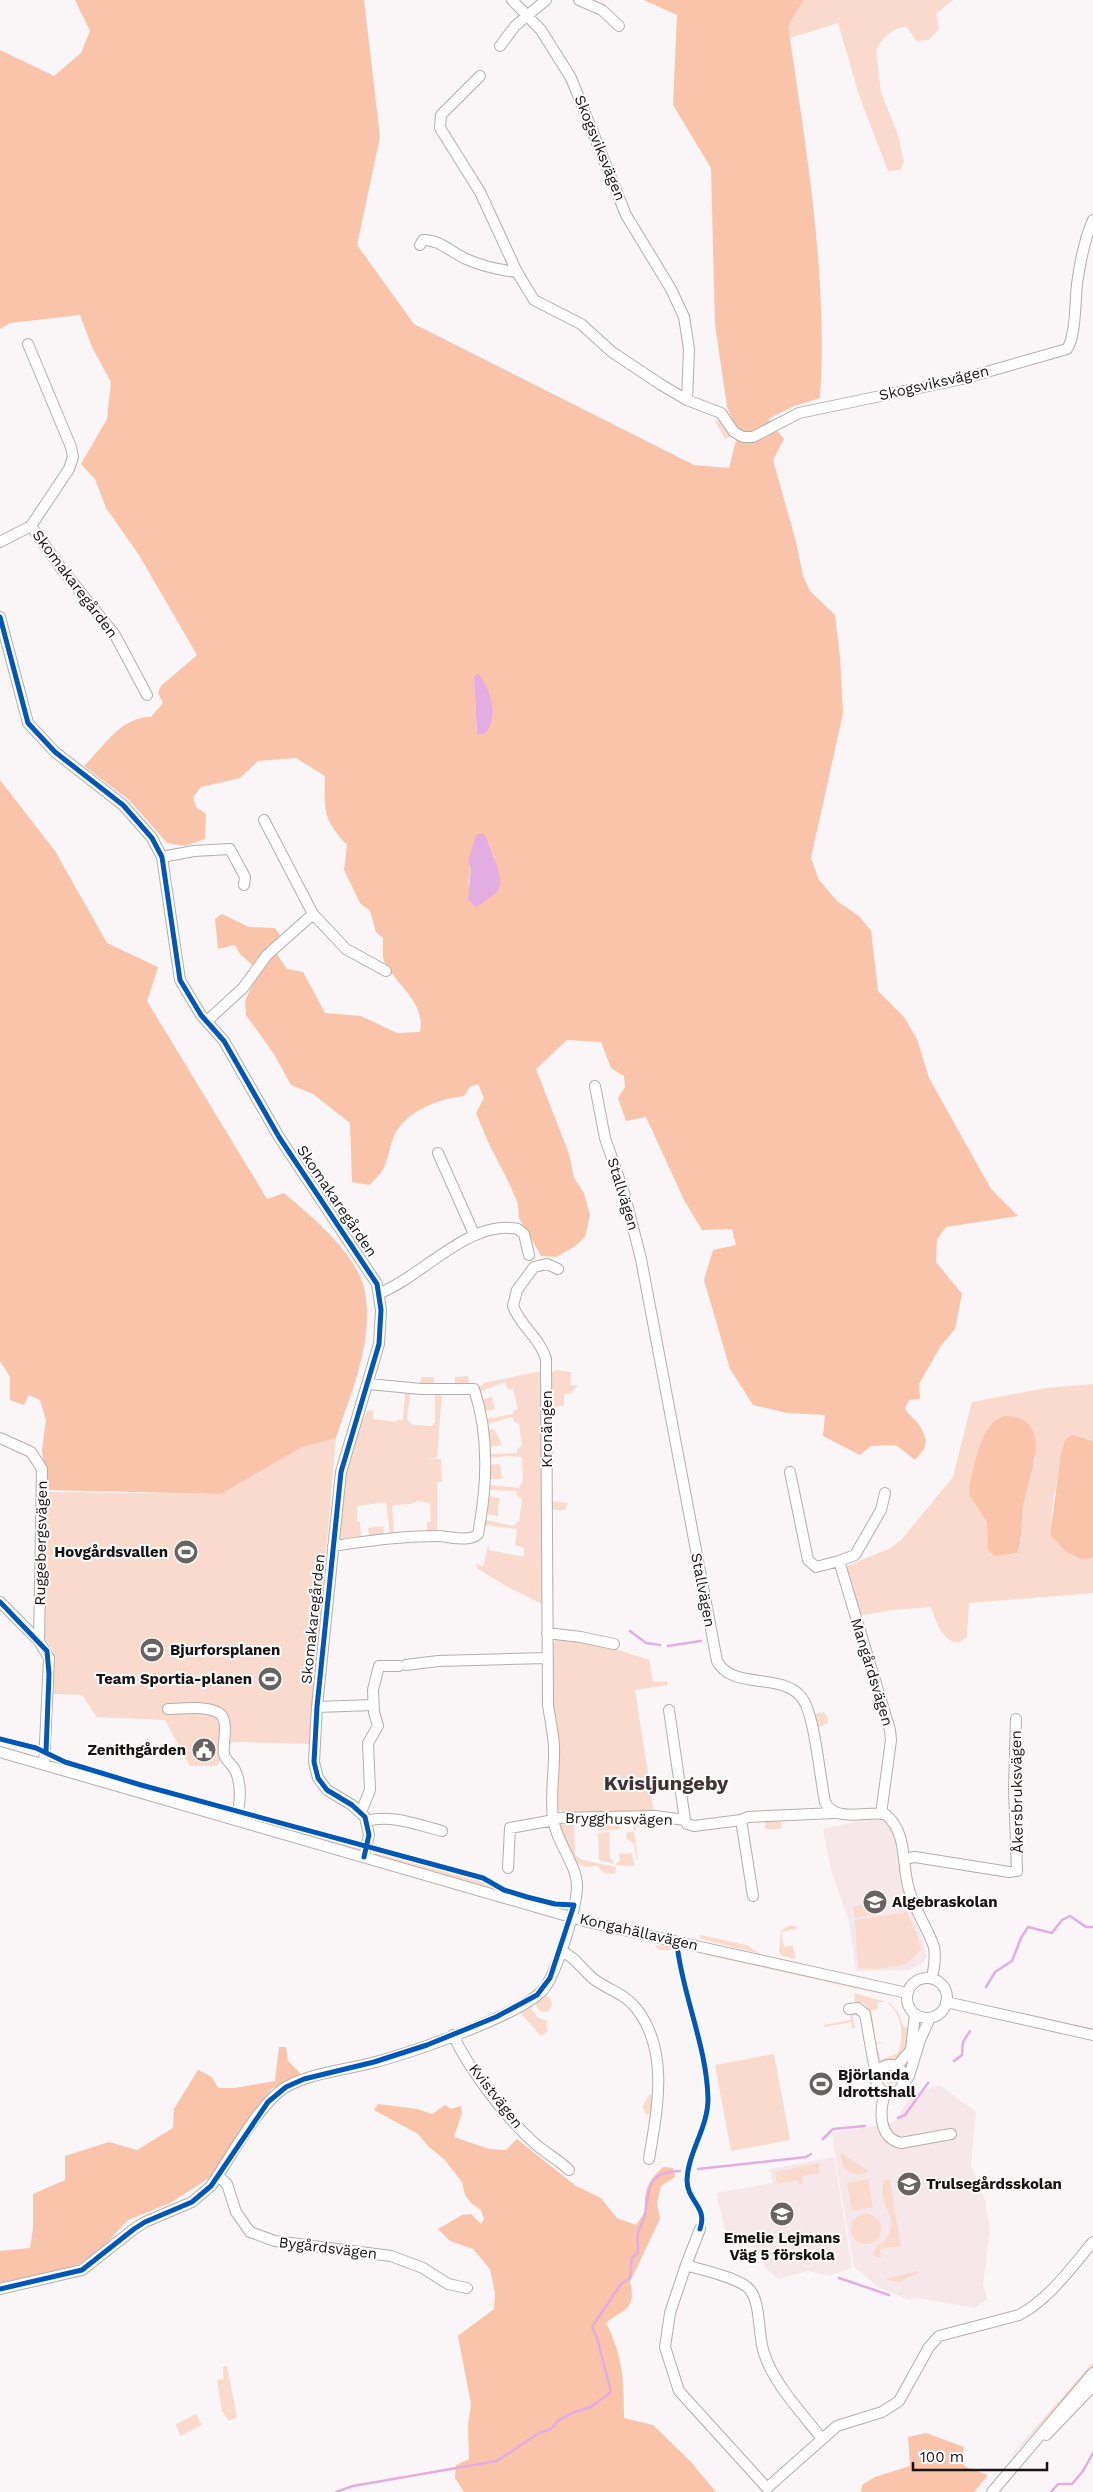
<svg xmlns="http://www.w3.org/2000/svg" width="1093" height="2492" font-family="'Work Sans',sans-serif">
  <style>
    .built { fill: #f6e7ea }
    .green { fill: #f9dacc; fill-rule: evenodd }
    .forest { fill: #f9c4aa; fill-rule: evenodd }
    .water { fill: #e2aee1 }
    .lines { fill: none; stroke-linecap: round; stroke-linejoin: round }
    .stream { stroke: #e2aee1; stroke-width: 2.5 }
    .minor-casing { stroke: #b4aeae; stroke-width: 12 }
    .minor { stroke: #fefefe; stroke-width: 10 }
    .cycleway-casing { stroke: #fff; stroke-width: 8 }
    .cycleway { stroke: #0057b8; stroke-width: 5 }
    .labels { text-anchor: middle; dominant-baseline: central; stroke-width: 4; stroke-linejoin: round; paint-order: stroke }
    .street-label { font-size: 15px; fill: #1a1314; stroke: #fff }
    .poi-label { font-size: 15px; font-weight: bold; fill: #1a1314; stroke: #fff; text-anchor: start }
    .district-label { font-size: 20px; font-weight: bold; fill: #423134; stroke: #fff }
  </style>
  <rect width="100%" height="100%" fill="#faf5f6"/>
  <path class="built" d="M873,1818L884,1821L893,1830L903,1885L910,1909L924,1942L926,1957L923,1963L909,1970L856,1971L849,1921L831,1870L823,1829Z
    M939,2085L976,2112L971,2164L985,2200L990,2230L983,2285L987,2299L975,2308L916,2298L909,2300L878,2287L854,2267L837,2169L832,2133L894,2122L912,2095Z
    M834,2157L852,2268L829,2276L808,2271L778,2279L766,2268L756,2249L727,2236L716,2193L772,2183L770,2169Z"/>
  <path class="green" d="M780,0H953L936,14L939,29L929,40L916,41L907,27C892,27 883,38 876,50L881,92L898,135L904,163L900,170L888,171L859,95L838,23L790,38Z
    M715,421H723L732,436L725,439Z
    M556,1370L571,1372L570,1385H578L571,1393L564,1394V1406L551,1407L550,1374Z
    M541,1371L545,1385L546,1606L506,1586L478,1569L475,1564L483,1566L489,1543V1550L524,1557V1548L515,1545L517,1529L485,1525L486,1520L513,1526L519,1521L522,1499L516,1495L517,1491L490,1490V1485L519,1488L523,1481L522,1457L506,1456L490,1458V1454L517,1453V1449L522,1446L519,1423L514,1422L513,1417L487,1424L486,1419L513,1414V1411L518,1409L513,1389H508L505,1382L479,1392V1388L484,1383Z
    M468,1376L469,1384L455,1385V1377Z
    M421,1377H434V1386L420,1385Z
    M1093,1384V1441L1088,1439L1065,1440L1053,1500L1050,1534L1084,1560L1093,1557V1593L969,1603L967,1637L958,1643C940,1639 937,1622 931,1607L892,1610L858,1616L847,1566L891,1548L902,1539L944,1488L953,1477L972,1402L1046,1388ZM981,1445L1036,1457L1023,1506L1021,1543L988,1551L987,1522L969,1486Z
    M442,1391L437,1458L424,1459H441L442,1482H437V1532H427V1522H431L430,1503L417,1501L411,1504L392,1505L394,1533L390,1534L386,1502L357,1506V1522H360L361,1537L342,1539L339,1536L346,1467L351,1446L367,1411L373,1410V1419L397,1422V1420H403L405,1392H410L407,1420L413,1425L432,1426L435,1422V1392Z
    M492,1397L495,1409L486,1411L483,1399Z
    M494,1429L502,1445L489,1447L488,1430Z
    M336,1438L309,1744L232,1742L217,1766H190L165,1720L97,1717L82,1695L53,1694V1650L44,1637L47,1492L221,1494L302,1447Z
    M500,1464L502,1479H490V1465Z
    M489,1496L500,1498L498,1506V1516L487,1514Z
    M550,1501L568,1503L565,1510H550Z
    M383,1526L384,1535L369,1537L368,1528Z
    M556,1639L597,1643L649,1660L653,1682L667,1681L668,1685L635,1690L654,1812L572,1814L557,1809L550,1650Z
    M824,1712L828,1718V1723L817,1728L811,1715Z
    M67,1764L230,1811V1812H224L107,1779Z
    M244,1815L362,1846L360,1849H354L246,1818Z
    M618,1820L619,1829L598,1831V1821Z
    M655,1820V1827L649,1826L644,1829V1826L636,1827V1830H634L632,1821Z
    M574,1821L575,1855L582,1860L616,1867L615,1874L604,1873L597,1866L587,1867L574,1862L559,1824Z
    M765,1822H781V1829H765Z
    M634,1831L638,1860H637L634,1843L627,1839L626,1833Z
    M609,1832L610,1857L614,1864L599,1860L598,1833Z
    M373,1849L482,1880L496,1889L384,1858L374,1854Z
    M622,1853L623,1854L632,1853L634,1866L615,1865L620,1860L619,1854Z
    M874,1903L875,1914L855,1918L853,1907Z
    M907,1912L918,1937L921,1950L905,1965L876,1969L858,1968L855,1920Z
    M790,1925L799,1928L781,1932L784,1947L793,1946L796,1959L783,1956L779,1952L781,1931Z
    M700,1935L746,1945L761,1954L701,1939Z
    M655,1945L678,1947L691,1950H659Z
    M698,1951L863,1987L886,1995L698,1953Z
    M854,1993L890,2003L899,2014L903,2026L911,2030C910,2047 902,2063 882,2062L878,2060L876,2054L879,2052L880,2060L897,2054C905,2036 903,2016 887,2002H877L878,2009L871,2010L876,2042H884L874,2044L867,2007L863,2002L855,2003Z
    M536 2004a8 8 0 1 1 16 0a8 8 0 1 1-16 0Z
    M529,2006L538,2018L548,2021L546,2026L548,2031L541,2036L519,2011Z
    M850,2013H852L855,2028L853,2029L851,2022L825,2027L824,2025L851,2020Z
    M774,2054L790,2140L731,2151L715,2065Z
    M884 2078a6 6 0 1 1 12 0a6 6 0 1 1-12 0Z
    M650,2094L654,2096L651,2113L647,2115L642,2107Z
    M841,2153L869,2171C855,2180 839,2170 841,2153Z
    M819,2163L820,2173L802,2176L803,2183L799,2184L798,2180L777,2184L775,2172Z
    M868,2179L873,2207L852,2211L847,2183Z
    M884,2180H890L901,2246L880,2249L881,2258L872,2255L873,2252C877,2245 885,2241 889,2234C898,2216 877,2205 884,2180Z
    M851 2229a15 15 0 1 1 30 0a15 15 0 1 1-30 0Z
    M917,2271L918,2273L899,2282L885,2279Z
    M1093,2362V2368L1011,2457V2456Z
    M227,2366L237,2417L229,2421L222,2411L217,2380L224,2379L223,2367Z
    M196,2414L202,2425L180,2436L176,2424Z"/>
  <path class="forest" d="M75,0H364L380,137L357,245L414,324L694,465L729,468L738,432L727,407L715,324L711,168L673,105L677,15L644,0H803L788,26C806,149 828,273 820,398L794,406L768,419L784,439L773,460L796,542L803,576L810,591L835,615L840,657L843,713L811,858L819,880L837,901L859,916L871,931L878,991L904,1017L917,1039L929,1078L991,1189L1018,1216L946,1227L937,1239L936,1262L962,1294L955,1329L940,1347L919,1384L920,1399L909,1400L905,1408C912,1421 922,1421 926,1441L924,1449L915,1460L896,1445L871,1446L860,1455L823,1436L825,1415L787,1413L753,1405L730,1369L704,1280L713,1250L736,1245L732,1229L702,1230L684,1200L646,1117L626,1121L618,1098L625,1087L624,1076L611,1068L601,1042L567,1040L536,1069L569,1154L574,1178L584,1193L590,1215L585,1237L574,1247L556,1257L541,1256L519,1218L518,1204L510,1185L489,1144L476,1113L484,1098L478,1084L470,1087L464,1096C436,1099 401,1113 392,1141C385,1164 388,1168 369,1185L352,1182L350,1123L313,1094L291,1085L274,1054L246,1015L245,1001L254,981L252,965L240,954L235,945L218,949L215,919L222,914L249,927L275,928L280,935L272,947L287,969L303,972L325,1013L361,1016L397,1033L420,1032C426,1002 396,985 384,961C382,955 383,944 383,938L376,932L370,911L360,903L344,870L347,845C323,819 324,810 325,776L296,758L258,761L240,778L201,787L193,797L196,807L206,814L205,839L185,846L167,843L129,800L84,766C104,747 120,717 151,717L163,703L158,693L161,686L197,655L139,555L106,508L95,479L81,464L107,419L111,382L92,347L80,315L10,323L0,329V50L54,76L81,53L90,31ZM474,678L484,734L477,735ZM476,835L489,843L494,858L468,887Z
    M0,780L55,851L107,943L158,967L147,1001L267,1199L284,1193C311,1216 359,1255 365,1292C374,1341 351,1393 336,1438L302,1447L221,1494L47,1490L42,1450L46,1420L40,1400L29,1395L24,1405L10,1400V1377L0,1361Z
    M1005,1416C1057,1417 1028,1479 1023,1507C1021,1523 1023,1538 1017,1553L995,1556L988,1550L987,1522L970,1496L969,1486C976,1464 980,1422 1005,1416Z
    M1072,1435L1093,1441V1557L1084,1560L1065,1551L1050,1534L1061,1455L1065,1440Z
    M279,2047H286L288,2061L302,2075L271,2089L214,2175L170,2203L128,2220L98,2252L76,2266L0,2283V2251L30,2248L33,2228V2194L65,2180V2156L109,2142L137,2150L173,2128L174,2109L198,2070L212,2077L218,2088H235L275,2081Z
    M378,2104L417,2109L432,2114L445,2105L451,2109L461,2106L462,2113L454,2137L489,2149L506,2150L517,2139L576,2186L601,2198L617,2218L636,2225L645,2212C644,2190 647,2182 663,2167L673,2168L675,2177L661,2186L657,2203L660,2219L630,2282C637,2311 623,2308 606,2323C623,2356 624,2382 624,2418L653,2425L690,2461L716,2492H464L455,2478L456,2465L469,2459L468,2425L471,2404L458,2336L494,2309L495,2293L490,2269L473,2249L450,2241L438,2229L462,2215L471,2214L481,2224L484,2219L481,2210L471,2203L465,2195L462,2182L444,2159L429,2147L418,2134L374,2110Z
    M926,2433L964,2447L961,2462L966,2467L988,2475L974,2492H861L862,2485L875,2477L910,2466L908,2437Z"/>
  <path class="water" d="M478,673C490,690 501,716 484,734L477,735L474,678Z
    M483,833C489,841 491,850 495,861C506,890 500,891 476,907L468,900L471,868L468,862L476,835Z"/>
  <g class="lines">
    <path class="stream" d="M630,1631L646,1643L660,1645
      M668,1646L701,1641
      M986,1987L995,1972L1012,1961L1021,1938L1028,1927L1052,1933L1062,1920L1070,1916L1086,1927H1093
      M954,2061L962,2055L963,2042L970,2031
      M898,2118L905,2115L928,2083
      M823,2139L833,2129L865,2126
      M698,2169L806,2157L811,2154
      M839,2278L889,2295
      M336,2492L353,2486L497,2461L539,2433L551,2429L558,2421L572,2413L591,2407L611,2392L597,2338L592,2327L621,2284L630,2278L632,2258L638,2252C638,2246 637,2238 638,2232C640,2226 644,2221 645,2214C650,2187 647,2172 680,2171
      M1051,2492L1058,2484H1072L1083,2471L1093,2453"/>
    <defs>
      <path id="minor" d="M512,0L541,30L571,78L626,215L671,289L684,317L689,349L687,400
        M579,0L602,10L619,26
        M500,46L515,26L546,0
        M480,76L441,115L440,128L480,192L517,272L534,300L581,324L612,352L660,384L687,400L721,413L734,432L743,437H753L799,413L962,379L1067,349C1076,336 1075,301 1077,284C1080,262 1084,240 1093,220
        M420,245L423,240C439,239 452,253 466,259C482,266 499,270 517,272
        M31,526L61,568L115,635L147,695
        M0,542L31,526L69,469L73,457L71,447L28,344
        M0,617L28,723L55,752L123,805L152,838L162,857L180,980L201,1015L224,1041L279,1137L377,1284L381,1310L379,1344L341,1472L317,1707L314,1762L318,1778L327,1790L352,1805L365,1817L369,1835L364,1857
        M264,820L313,914
        M162,857L194,851L230,849L245,877L244,885
        M207,1021L243,988L267,955L313,914L346,949L386,971
        M595,1086L605,1138L625,1196L641,1259L717,1661C733,1692 786,1670 804,1701C815,1720 820,1778 825,1802C835,1823 866,1811 885,1814C907,1831 902,1862 908,1886C913,1908 927,1926 934,1947C936,1958 934,1968 932,1978
        M438,1153L474,1234
        M380,1293C423,1276 469,1219 518,1229L524,1234L529,1255
        M0,1438L31,1452L42,1469L39,1641
        M790,1472L808,1560L816,1567L839,1561L890,1730L891,1740L881,1814
        M333,1546C367,1541 402,1536 437,1536C449,1536 469,1543 478,1534C487,1487 490,1436 474,1389H421L369,1384
        M839,1561L855,1555L881,1510L885,1493
        M0,1602L39,1641L49,1658L44,1765
        M547,1633L581,1637L614,1644
        M406,1665L438,1661L547,1658
        M317,1707L373,1705
        M168,1709C182,1709 206,1705 219,1713C230,1721 222,1743 224,1754C225,1760 232,1764 235,1770C242,1785 240,1805 236,1820
        M669,1710L685,1820
        M0,1752L588,1922L907,1993
        M361,1812L370,1790L368,1743L378,1726L374,1712L373,1690L379,1666H399
        M553,1818L655,1816L685,1820L687,1824L694,1826L741,1820L748,1817L834,1813
        M741,1820L753,1896
        M367,1821C391,1814 418,1825 442,1831
        M904,1859L915,1857L1009,1872L1017,1871L1014,1788L1016,1719
        M508,1868L510,1828L554,1820
        M561,1951C575,1956 583,1971 595,1980C609,1990 625,1994 636,2008C670,2051 657,2110 649,2159
        M907 1998a20 20 0 1 1 40 0a20 20 0 1 1-40 0Z
        M946,2002L1093,2035
        M849,2009L858,2008L865,2014L874,2065L880,2070
        M453,2035C470,2071 508,2121 539,2147C549,2155 560,2161 569,2170
        M876 2079a14 14 0 1 1 28 0a14 14 0 1 1-28 0Z
        M896,2067L911,2050L915,2014
        M904,2083L909,2076L920,2040L930,2018
        M886,2092C879,2109 878,2138 901,2143L951,2134
        M218,2176L227,2184L236,2212L250,2232L275,2241L391,2256L423,2268L448,2284L467,2288
        M686,2265L700,2229
        M0,2289L82,2270L134,2229L145,2222L192,2202L211,2186C229,2160 260,2102 286,2087C311,2073 344,2070 372,2063C410,2053 516,2017 542,1991C556,1977 576,1909 577,1888C578,1865 556,1843 553,1818C550,1794 555,1770 554,1746C553,1732 550,1719 548,1705L546,1359C540,1338 521,1327 513,1306L517,1290L534,1267L547,1264L558,1269
        M1046,2435L1093,2386
        M822,2439C803,2414 773,2383 764,2353C758,2337 761,2303 750,2290C741,2278 701,2270 686,2265L670,2313L665,2347L679,2391L767,2488L837,2426L882,2412L899,2401L929,2347L939,2336L1019,2315C1049,2299 1071,2268 1093,2242
        M992,2492L1093,2373"/>
    </defs>
    <use href="#minor" class="minor-casing"/>
    <use href="#minor" class="minor"/>
    <defs>
      <path id="cycleway" d="M0,617L28,723L55,752L123,805L152,838L162,857L180,980L201,1015L224,1041L279,1137L377,1284L381,1310L379,1344L341,1472L317,1707L314,1762L318,1778L327,1790L352,1805L365,1817L369,1835L364,1857
        M0,1602L47,1651L49,1674L46,1752
        M0,1739L36,1748L65,1762L141,1785L483,1878L504,1890L527,1897L555,1904L574,1905L550,1978L537,1995L496,2017L427,2045L374,2062L304,2079L286,2087L268,2102L211,2186L192,2202L145,2222L134,2229L82,2270L0,2289
        M678,1952C685,2001 707,2049 708,2099C708,2128 688,2152 687,2180C687,2202 708,2206 700,2229"/>
    </defs>
    <use href="#cycleway" class="cycleway-casing"/>
    <use href="#cycleway" class="cycleway"/>
  </g>
  <defs>
    <symbol id="stadium-disc" viewBox="-11 -11 22 22"><circle r="9.5" fill="#686263" stroke="#fff"/><path d="M0-5a6.5 5 0 1 0 0 10a6.5 5 0 1 0 0-10ZM-3.5-1.8h7v3.6h-7Z" fill="#fff"/></symbol>
    <symbol id="civic-disc" viewBox="-11 -11 22 22"><circle r="9.5" fill="#686263" stroke="#fff"/><path d="M-.6-6.5H3V-4.5H.6V-3L4-1V1h2V6H-6V1h2V-1L-.6-3ZM-1.2 2.5V6h2.4V2.5Z" fill="#fff"/></symbol>
    <symbol id="school-disc" viewBox="-11 -11 22 22"><circle r="9.5" fill="#686263" stroke="#fff"/><path d="M0-5L7-2L0 1L-7-2ZM-4 1L0 2.5L4 1V4Q0 6-4 4Z" fill="#fff"/></symbol>
  </defs>
  <g fill-rule="evenodd">
    <use href="#stadium-disc" x="172" y="1538" width="28" height="28"/>
    <use href="#stadium-disc" x="138" y="1636" width="28" height="28"/>
    <use href="#stadium-disc" x="256" y="1665" width="28" height="28"/>
    <use href="#civic-disc" x="190" y="1736" width="28" height="28"/>
    <use href="#school-disc" x="861" y="1888" width="28" height="28"/>
    <use href="#stadium-disc" x="807" y="2070" width="28" height="28"/>
    <use href="#school-disc" x="895" y="2170" width="28" height="28"/>
    <use href="#school-disc" x="768" y="2200" width="28" height="28"/>
  </g>
  <g class="labels">
    <g class="street-label">
      <text transform="translate(600 148) rotate(68)">Skogsviksvägen</text>
      <text transform="translate(934 383) rotate(-13)">Skogsviksvägen</text>
      <text transform="translate(75 584) rotate(53)">Skomakaregården</text>
      <text transform="translate(623 1194) rotate(73)">Stallvägen</text>
      <text transform="translate(337 1201) rotate(56)">Skomakaregården</text>
      <text transform="translate(547 1429) rotate(-90)">Kronängen</text>
      <text transform="translate(41 1543) rotate(-89)">Ruggebergsvägen</text>
      <text transform="translate(703 1590) rotate(79)">Stallvägen</text>
      <text transform="translate(313 1619) rotate(-84)">Skomakaregården</text>
      <text transform="translate(872 1672) rotate(73)">Mangårdsvägen</text>
      <text transform="translate(1017 1792) rotate(-91)">Åkersbruksvägen</text>
      <text transform="translate(619 1819) rotate(1)">Brygghusvägen</text>
      <text transform="translate(639 1932) rotate(13)">Kongahällavägen</text>
      <text transform="translate(496 2096) rotate(52)">Kvistvägen</text>
      <text transform="translate(328 2248) rotate(7)">Bygårdsvägen</text>
    </g>
    <g class="poi-label">
      <text x="168" y="1552" text-anchor="end">Hovgårdsvallen</text>
      <text x="170" y="1650">Bjurforsplanen</text>
      <text x="252" y="1679" text-anchor="end">Team Sportia-planen</text>
      <text x="186" y="1750" text-anchor="end">Zenithgården</text>
      <text x="892" y="1902">Algebraskolan</text>
      <text x="838" y="2075">Björlanda<tspan x="838" dy="17">Idrottshall</tspan></text>
      <text x="926" y="2184">Trulsegårdsskolan</text>
      <text x="782" y="2238" text-anchor="middle">Emelie Lejmans<tspan x="782" dy="17">Väg 5 förskola</tspan></text>
    </g>
    <g class="district-label">
      <text x="666" y="1783">Kvisljungeby</text>
    </g>
  </g>
  <path d="M913 2462v8h134v-8" fill="none" stroke="#1a1314" stroke-width="2.5"/>
  <text x="920" y="2462" font-size="15" fill="#1a1314" stroke="#ffffff" stroke-width="4" paint-order="stroke">100 m</text>
</svg>
